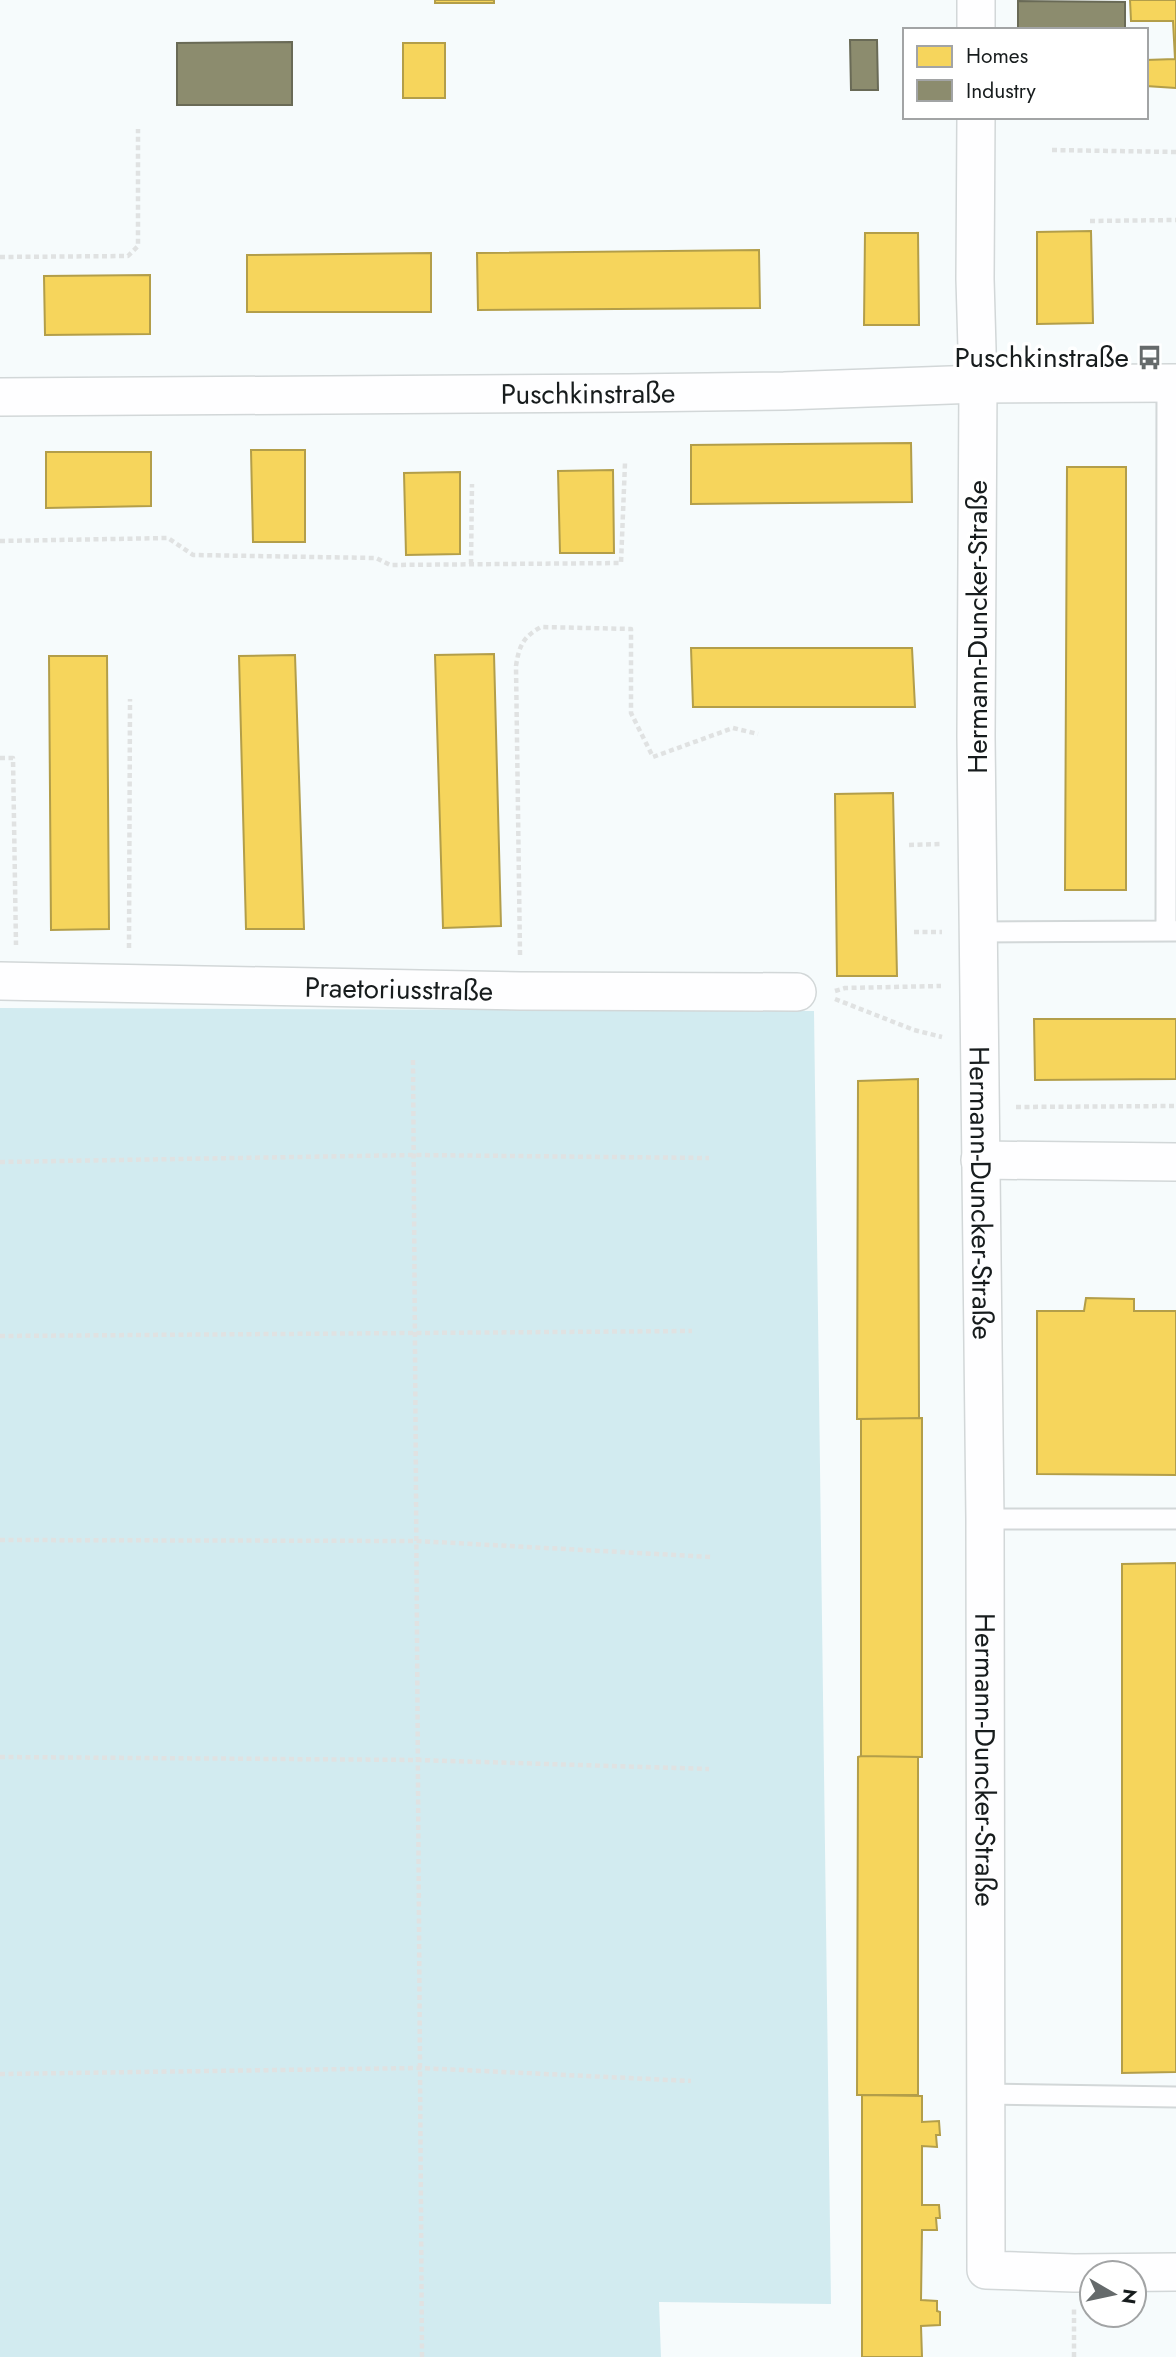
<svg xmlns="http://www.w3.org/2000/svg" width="1176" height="2357" font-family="Jost,sans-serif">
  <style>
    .green { fill: #d2ebf0 }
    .homes { fill: #f6d55c; stroke: #b39e49; stroke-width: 2 }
    .industry { fill: #8c8c6e; stroke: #696a56; stroke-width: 2 }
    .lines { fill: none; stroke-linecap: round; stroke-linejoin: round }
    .service-casing { stroke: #d2d7d8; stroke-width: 23 }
    .minor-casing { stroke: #d2d7d8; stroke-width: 40 }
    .path { stroke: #e0e2e2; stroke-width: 4.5; stroke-dasharray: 5 3.5; stroke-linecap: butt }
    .service { stroke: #fefeff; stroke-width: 19 }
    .minor { stroke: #fefeff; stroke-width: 37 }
    .labels { text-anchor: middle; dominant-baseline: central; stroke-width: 7; stroke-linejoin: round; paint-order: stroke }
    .poi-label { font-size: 28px; fill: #171c1d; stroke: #fff; text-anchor: end }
    .street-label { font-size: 28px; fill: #171c1d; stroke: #fff }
  </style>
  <rect width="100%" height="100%" fill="#f6fbfc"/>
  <path class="green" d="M0,1008L814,1011L831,2304L659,2302L661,2357H0Z"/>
  <path class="homes" d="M435,0H494V3H435Z
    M1130,0H1176V88L1146,86V60L1175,59L1173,21H1131Z
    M403,43H445V98H403Z
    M1091,231L1093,323L1037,324V232Z
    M865,233H918L919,325H864Z
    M759,250L760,308L478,310L477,253Z
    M431,253V312H247V255Z
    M150,275V334L45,335L44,276Z
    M911,443L912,502L691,504V445Z
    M251,450H305V542H253Z
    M46,452H151V506L46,508Z
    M1067,467H1126V890H1065Z
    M613,470L614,553H560L558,471Z
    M460,472V554L406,555L404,473Z
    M691,648H912L915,707H693Z
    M494,654L501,926L443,928L435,655Z
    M295,655L304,929H246L239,656Z
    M49,656H107L109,929L51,930Z
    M893,793L897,976H837L835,794Z
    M1034,1019H1176V1079L1035,1080Z
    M918,1079L919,1418L857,1419L858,1081Z
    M1086,1298L1134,1299V1311H1176V1475L1037,1474V1311H1084Z
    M922,1418V1757L861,1756V1419Z
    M1176,1563V2072L1122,2073V1564Z
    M861,1756L918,1757V2095H857L858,1757Z
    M862,2095L922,2096V2122L939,2121L940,2135H936L937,2147L922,2146V2205H939L940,2218H936L937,2230H922L921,2300L937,2301V2311L940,2312V2325L921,2326L922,2357H862Z"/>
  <path class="industry" d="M1018,1L1125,2V30H1018Z
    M850,40H877L878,90H851Z
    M292,42V105H177V43Z"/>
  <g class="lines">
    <defs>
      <path id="service" d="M1166,931L1167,383
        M978,932L1176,931
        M985,1519H1176
        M984,2094L1176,2097"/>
      <g id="minor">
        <path d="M976,30V0"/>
        <path id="s1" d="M976,117L975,279L978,384L976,736L985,1519L986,2270L1074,2273L1176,2272"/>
        <path id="s2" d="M0,397L628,393L784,391L978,384L1176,383"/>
        <path id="s3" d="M0,981L521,991L797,992"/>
        <path d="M980,1160L1176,1162"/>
      </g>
    </defs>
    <use href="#service" class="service-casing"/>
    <use href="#minor" class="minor-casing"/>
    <path class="path" d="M1052,150L1176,152
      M1090,221L1176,220
      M0,257L128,256L138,246V129
      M0,541L168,538L193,555L376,558L390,565L621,563L625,463
      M471,564L472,484
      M0,758H13L16,945
      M909,845L941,844
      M914,932H942
      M129,948L130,699
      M520,955L516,666C519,646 523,637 541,627L631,629V713L653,757L733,728L758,734
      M835,991L845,988L941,986
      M835,999L914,1030L942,1037
      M413,1060L422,2357
      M1016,1107L1176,1106
      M0,1162L414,1155L709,1158
      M0,1336L692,1331
      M0,1540L417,1541L712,1557
      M0,1757L418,1760L709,1769
      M0,2074L420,2068L691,2081
      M1074,2357V2309"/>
    <use href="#service" class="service"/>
    <use href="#minor" class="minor"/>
  </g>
  <defs>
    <symbol id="bus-bare" viewBox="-9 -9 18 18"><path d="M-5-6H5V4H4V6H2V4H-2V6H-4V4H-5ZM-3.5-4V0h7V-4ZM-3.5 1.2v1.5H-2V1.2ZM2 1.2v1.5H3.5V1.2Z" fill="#656a6b" stroke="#fff" stroke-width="2.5" paint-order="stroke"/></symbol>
  </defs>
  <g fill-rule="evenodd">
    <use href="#bus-bare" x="1132" y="340" width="35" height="35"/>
  </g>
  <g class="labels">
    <g class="poi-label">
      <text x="1129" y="357">Puschkinstraße</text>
    </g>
    <g class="street-label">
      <text stroke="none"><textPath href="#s2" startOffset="588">Puschkinstraße</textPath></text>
      <text transform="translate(977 627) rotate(-90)">Hermann-Duncker-Straße</text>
      <text stroke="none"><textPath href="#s3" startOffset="399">Praetoriusstraße</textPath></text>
      <text stroke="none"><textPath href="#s1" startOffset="1076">Hermann-Duncker-Straße</textPath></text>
      <text stroke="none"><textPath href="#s1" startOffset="1643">Hermann-Duncker-Straße</textPath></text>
    </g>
  </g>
  <rect x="903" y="28" width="245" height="91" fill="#ffffff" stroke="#a2a4a5" stroke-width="2"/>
  <rect x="917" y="46" width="35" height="21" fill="#f6d55c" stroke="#a2a4a5" stroke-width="2"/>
  <text x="966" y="63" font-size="21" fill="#171c1d">Homes</text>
  <rect x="917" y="80" width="35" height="21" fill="#8c8c6e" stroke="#a2a4a5" stroke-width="2"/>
  <text x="966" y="98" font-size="21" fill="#171c1d">Industry</text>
  <g transform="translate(1113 2294) rotate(99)"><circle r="33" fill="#ffffff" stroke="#a2a4a5" stroke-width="2"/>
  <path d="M0-5L12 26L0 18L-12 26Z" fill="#656a6b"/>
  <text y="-10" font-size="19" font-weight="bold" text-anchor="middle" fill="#171c1d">N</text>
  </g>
</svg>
